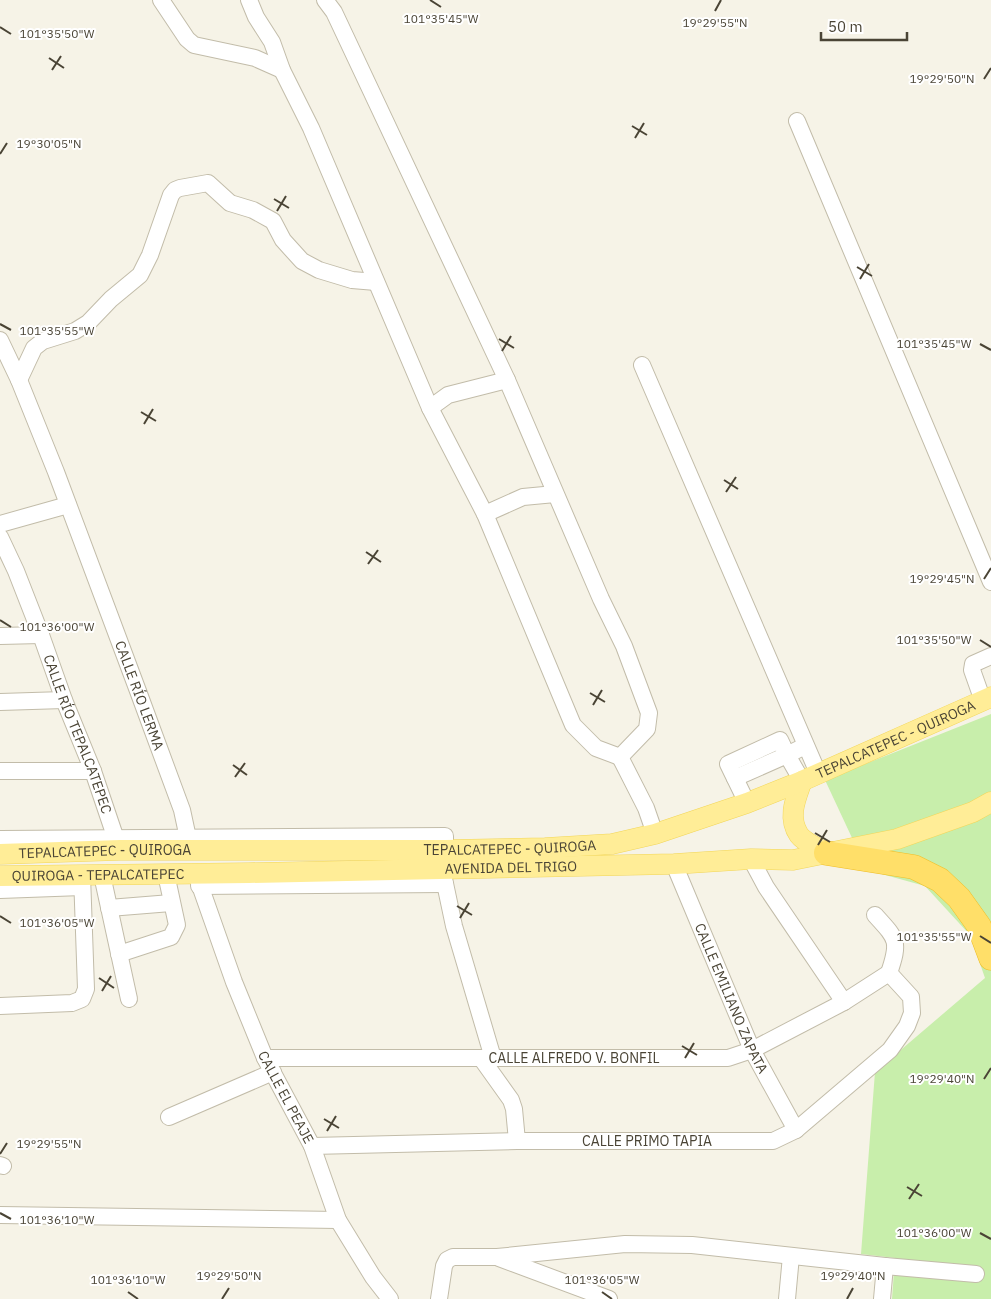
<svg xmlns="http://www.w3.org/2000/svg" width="991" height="1299" font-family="'IBM Plex Sans',sans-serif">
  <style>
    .green { fill: #c8eeab }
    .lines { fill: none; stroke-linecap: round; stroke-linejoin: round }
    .minor-casing { stroke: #c2bca9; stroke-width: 18 }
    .major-casing { stroke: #f2d659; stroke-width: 21 }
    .highway-casing { stroke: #f0bd27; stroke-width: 25 }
    .minor { stroke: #fff; stroke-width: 16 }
    .major { stroke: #ffed97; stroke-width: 20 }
    .highway { stroke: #ffdf69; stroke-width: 24 }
    .ticks { fill: none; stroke: #4a4435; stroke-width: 2 }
    .labels { text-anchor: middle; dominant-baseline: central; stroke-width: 4; stroke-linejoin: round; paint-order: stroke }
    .street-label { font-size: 14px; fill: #4a4435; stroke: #fff }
    .ticks-label { font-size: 12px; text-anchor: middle; fill: #4a4435; stroke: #fff; stroke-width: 4; stroke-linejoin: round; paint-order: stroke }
  </style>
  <rect width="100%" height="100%" fill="#f6f3e7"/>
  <path class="green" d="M991,714V1299H892L895,1258L861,1254L875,1072L985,978L970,935L925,886L867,870L825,780Z"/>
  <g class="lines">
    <defs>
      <g id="minor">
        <path d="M161,0L187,39L194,45L255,58L282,70"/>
        <path d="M249,0L256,17L272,42L282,70L311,128L430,408L485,514L573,725L596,748L620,757L647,729L649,713L624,646L601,599L507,380L334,12L325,0"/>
        <path d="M797,121L991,582"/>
        <path id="s1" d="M0,340L19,380L56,472L138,691L182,810L188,838"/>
        <path d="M642,365L818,773"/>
        <path d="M19,380L34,348L43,341L75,331L88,323L111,299L140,275L150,255L171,195L175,190L180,188L208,183L230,203L253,210L273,221L283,240L302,261L319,270L352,280L376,282"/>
        <path d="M430,408L448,395L507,380"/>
        <path d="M485,514L523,497L555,494"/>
        <path d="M0,524L68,505"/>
        <path id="s2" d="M0,537L16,571L41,635L64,700L93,771L119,848"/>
        <path d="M0,636L41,635"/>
        <path d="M983,701L972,670L973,664L991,656"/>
        <path d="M0,702L64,700"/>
        <path d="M620,757L646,808L655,834"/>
        <path d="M0,771H93"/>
        <path d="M735,778L787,755L802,781"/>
        <path d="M747,803L728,764L780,740L787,755L805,746"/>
        <path d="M0,839L445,836V850"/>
        <path d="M751,859L766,887L844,1002"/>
        <path id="s3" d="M674,864L752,1050L796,1130"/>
        <path id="s4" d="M196,874L234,982L265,1058L312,1146L338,1220L373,1277L390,1299"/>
        <path d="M443,874L454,926L493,1058"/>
        <path d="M102,875L129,999"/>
        <path d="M199,886L445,884"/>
        <path d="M0,890L82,887"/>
        <path d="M109,908L171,903"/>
        <path d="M875,915C897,939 900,941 889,973"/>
        <path d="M119,954L171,937L177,925L166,874"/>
        <path d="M0,1006L72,1003L82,999L86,989L82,875"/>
        <path id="s5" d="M265,1058H728L752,1050L844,1002L889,973L911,997L912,1013L907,1026L890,1050L796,1130L773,1141H517L312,1146"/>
        <path d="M481,1058L511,1100L514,1109L517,1141"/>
        <path d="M169,1117L273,1072"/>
        <path d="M0,1165L3,1166"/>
        <path d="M0,1215L338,1220"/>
        <path d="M499,1258L609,1299"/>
        <path d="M439,1299L444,1266L447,1260L453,1257H497L625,1244L692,1245L885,1266L976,1274"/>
        <path d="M787,1299L791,1256"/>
        <path d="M882,1299L885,1266"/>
      </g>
      <g id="major">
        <path d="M802,781C796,798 787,817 799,835C804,842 818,848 826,853"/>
        <path id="s6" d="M0,854L120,850H445L545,848L612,844L655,834L747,803L802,781L991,697"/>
        <path id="s7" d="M0,876L249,873L674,864L751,859L793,860L897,839L973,812L991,802"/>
      </g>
      <path id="highway" d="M826,853L914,867L940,880L959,898L979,926L991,958"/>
    </defs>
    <use href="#minor" class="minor-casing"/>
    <use href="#major" class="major-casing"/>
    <use href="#highway" class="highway-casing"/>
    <use href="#minor" class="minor"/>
    <use href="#major" class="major"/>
    <use href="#highway" class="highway"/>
  </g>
  <path class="ticks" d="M430,0L441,7M715,11L721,0M0,27L11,34M49,58L64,68M52,70L61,56M984,79L991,68M632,126L647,135M635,138L644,123M0,154L7,143M274,199L289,208M277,211L286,196M857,267L872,276M860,279L869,264M0,324L11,330M499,339L514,348M980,344L991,350M502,351L511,336M141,412L156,421M144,424L153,409M724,480L738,489M726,492L736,477M366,552L381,562M368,564L378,550M984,579L991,568M0,620L11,627M980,640L991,647M590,693L605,702M593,705L602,690M233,765L247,775M235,777L245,763M815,833L830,842M818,845L827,830M457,906L472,915M0,916L11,923M460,918L469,903M980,936L991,943M99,978L114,988M102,991L111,976M682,1046L697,1055M685,1058L694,1043M984,1079L991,1068M324,1119L339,1128M327,1131L336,1116M0,1154L7,1143M907,1187L922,1196M909,1199L919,1184M0,1213L11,1219M980,1233L991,1239M128,1292L138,1299M602,1292L612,1299M222,1299L229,1288M847,1299L853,1288"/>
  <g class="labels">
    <g class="street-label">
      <text stroke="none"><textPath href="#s1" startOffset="382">CALLE RÍO LERMA</textPath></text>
      <text stroke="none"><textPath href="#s2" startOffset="212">CALLE RÍO TEPALCATEPEC</textPath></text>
      <text stroke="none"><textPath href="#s6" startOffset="915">TEPALCATEPEC - QUIROGA</textPath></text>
      <text stroke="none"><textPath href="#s6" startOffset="510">TEPALCATEPEC - QUIROGA</textPath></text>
      <text stroke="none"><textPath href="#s6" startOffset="105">TEPALCATEPEC - QUIROGA</textPath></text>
      <text stroke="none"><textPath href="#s7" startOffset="511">AVENIDA DEL TRIGO</textPath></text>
      <text stroke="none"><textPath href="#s7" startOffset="98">QUIROGA - TEPALCATEPEC</textPath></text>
      <text stroke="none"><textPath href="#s3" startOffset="146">CALLE EMILIANO ZAPATA</textPath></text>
      <text stroke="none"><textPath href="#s5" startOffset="309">CALLE ALFREDO V. BONFIL</textPath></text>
      <text stroke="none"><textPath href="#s4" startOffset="241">CALLE EL PEAJE</textPath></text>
      <text x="647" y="1141">CALLE PRIMO TAPIA</text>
    </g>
  </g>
  <g class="ticks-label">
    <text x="441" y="23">101°35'45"W</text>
    <text x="715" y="27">19°29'55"N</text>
    <text x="57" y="38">101°35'50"W</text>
    <text x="942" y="83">19°29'50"N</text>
    <text x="49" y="148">19°30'05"N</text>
    <text x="57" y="335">101°35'55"W</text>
    <text x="934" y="348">101°35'45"W</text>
    <text x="942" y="583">19°29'45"N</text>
    <text x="57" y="631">101°36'00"W</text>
    <text x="934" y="644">101°35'50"W</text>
    <text x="57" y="927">101°36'05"W</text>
    <text x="934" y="941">101°35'55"W</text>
    <text x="942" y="1083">19°29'40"N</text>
    <text x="49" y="1148">19°29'55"N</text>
    <text x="57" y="1224">101°36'10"W</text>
    <text x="934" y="1237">101°36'00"W</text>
    <text x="229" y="1280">19°29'50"N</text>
    <text x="853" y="1280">19°29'40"N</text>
    <text x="128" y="1284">101°36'10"W</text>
    <text x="602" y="1284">101°36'05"W</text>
  </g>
  <path d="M821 32v8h86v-8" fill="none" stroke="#4a4435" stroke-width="2.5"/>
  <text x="828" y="32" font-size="15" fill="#4a4435" stroke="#ffffff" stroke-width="4" paint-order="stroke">50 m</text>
</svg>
